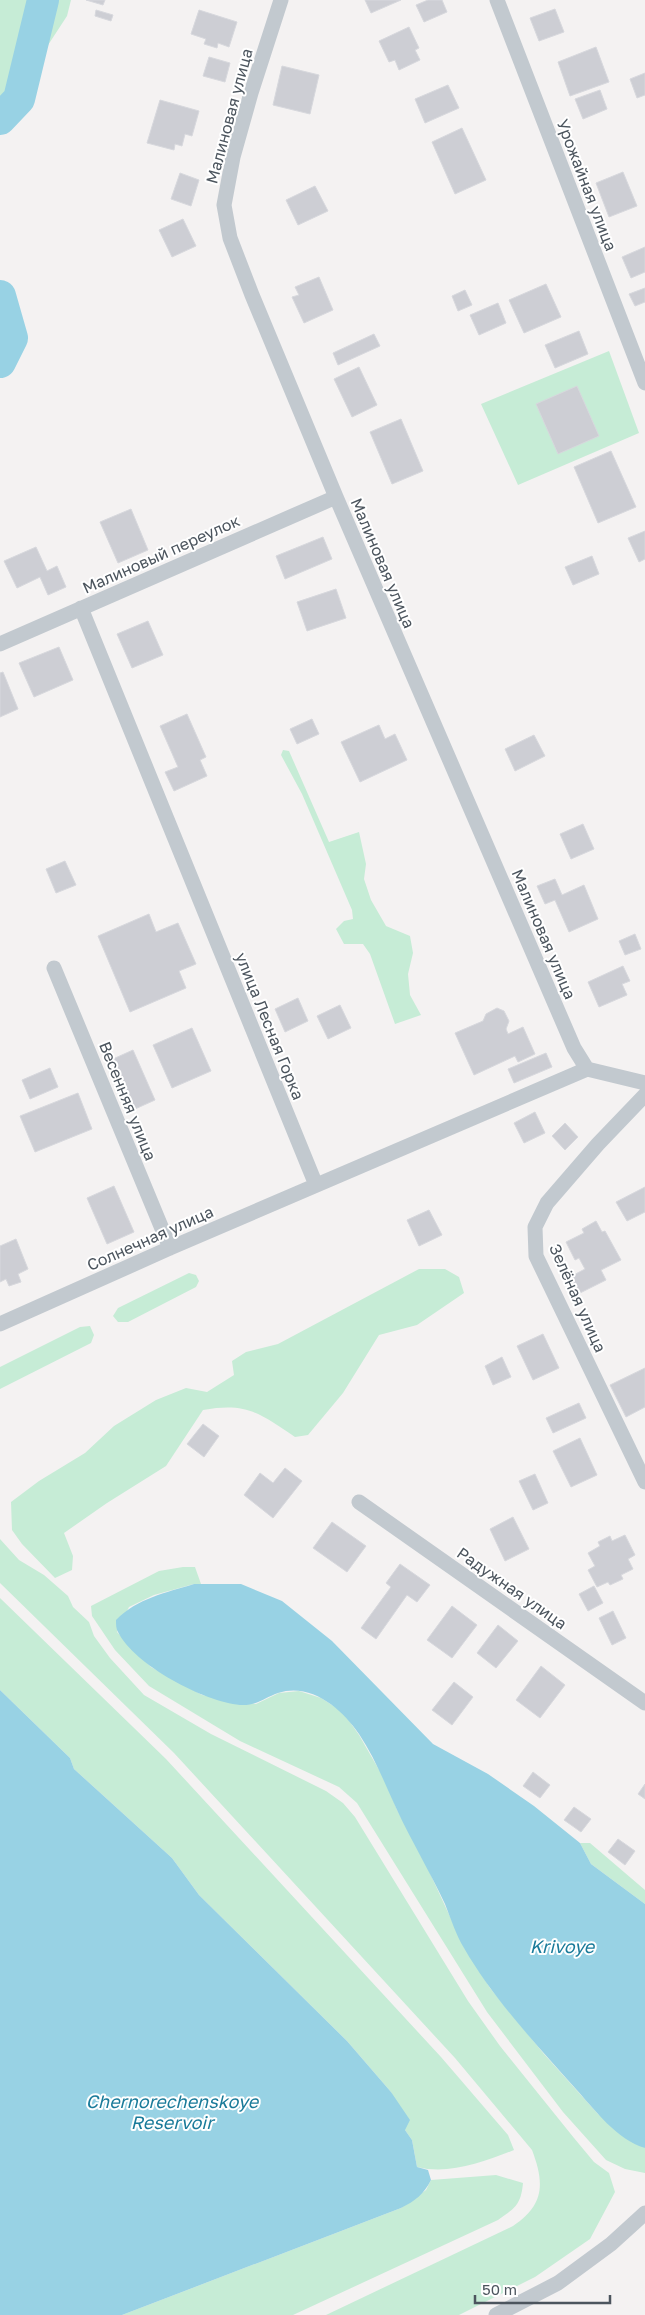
<svg xmlns="http://www.w3.org/2000/svg" width="645" height="2315" font-family="'Golos Text',sans-serif">
  <style>
    .green { fill: #c6ecd6 }
    .water { fill: #98d2e4 }
    .lines { fill: none; stroke-linecap: round; stroke-linejoin: round }
    .river { stroke: #98d2e4; stroke-width: 32 }
    .building { fill: #cdced4; stroke: #d7d8dd }
    .minor { stroke: #c2c9cf; stroke-width: 15 }
    .labels { text-anchor: middle; dominant-baseline: central; stroke-width: 4; stroke-linejoin: round; paint-order: stroke }
    .street-label { font-size: 16px; fill: #4c555e; stroke: #fff }
    .water-label { font-size: 18px; font-style: italic; fill: #1a7b9a; stroke: #fff }
  </style>
  <rect width="100%" height="100%" fill="#f4f2f2"/>
  <path class="green" d="M0,0H35L11,96L0,113Z
    M48,0H71L67,16L35,65Z
    M609,351L639,433L518,485L481,404Z
    M283,750L289,751L329,842L359,832L366,864L364,879L371,900L386,926L410,936L413,953L408,974L410,995L421,1015L395,1024L370,954L363,944H344L336,929L344,921L353,919L352,910L302,794L281,755Z
    M419,1269H445L459,1277L464,1293L417,1325L379,1335L343,1393L308,1435L295,1437C260,1414 248,1402 203,1410L166,1466L107,1503L64,1533L73,1556L72,1570L55,1578L22,1544L12,1530L11,1502L39,1481L85,1453L114,1426L156,1400L186,1388L207,1392L234,1375L232,1361L246,1352L278,1344Z
    M189,1273L196,1275L199,1281L196,1287L128,1322H118L113,1316L118,1308Z
    M90,1326L94,1335L91,1343L0,1389V1367L80,1327Z
    M0,1539L19,1560L44,1575L68,1596L73,1607L89,1622L94,1636L110,1658L144,1695L211,1734L326,1791L343,1803L355,1817L468,2001L500,2046L574,2138L594,2162L609,2173L615,2192L590,2239L535,2277L459,2315H326L513,2226C544,2205 545,2184 532,2150L455,2058L174,1753L0,1583Z
    M183,1567H195L201,1584H194L154,1595L129,1607L117,1632L151,1667L202,1695L256,1704L279,1693L299,1691L321,1698L343,1712L359,1735L386,1782L397,1810L422,1856L464,1947L490,1988L544,2054L598,2114L645,2148V2173L625,2169L606,2160L563,2112L487,2012L357,1803L339,1787L240,1741L149,1686L115,1650L92,1616L91,1606L159,1571Z
    M0,1598L166,1759L441,2057L508,2135L514,2150C484,2162 449,2175 417,2167L412,2140L405,2130L391,2092L347,2041L199,1895L172,1858L74,1769L70,1758L0,1690Z
    M580,1843H590L645,1890V1904L591,1864Z
    M496,2175L523,2183C521,2205 515,2208 498,2220L293,2315H122L401,2208L426,2190L431,2180Z"/>
  <path class="water" d="M194,1584H241L282,1601L332,1641L433,1744L488,1774L534,1806L580,1843L591,1864L645,1904V2148C617,2140 594,2109 575,2088C536,2044 494,2000 464,1948C456,1935 451,1919 445,1904C430,1872 412,1842 397,1810C385,1784 375,1758 359,1734C342,1709 311,1682 278,1693C264,1698 256,1706 240,1705C205,1702 134,1665 118,1632C116,1629 116,1624 116,1620C138,1598 165,1593 194,1584Z
    M0,1690L70,1758L74,1769L172,1858L199,1895L347,2041L391,2092L410,2120L405,2130L412,2140L417,2167L428,2170L431,2180C424,2194 415,2201 401,2208L122,2315H0Z"/>
  <g class="lines">
    <path class="river" d="M0,119L19,99L43,0
      M0,296L12,338L0,362"/>
  </g>
  <path class="building" d="M86,0H105L103,5Z
    M365,0H401L371,13Z
    M428,0H442L447,12L424,22L416,5Z
    M555,9L564,32L539,41L530,18Z
    M96,10L113,15L111,21L95,16Z
    M199,10L237,22L229,47L218,43L217,48L204,44L206,39L191,34Z
    M409,27L419,48L415,50L420,60L399,70L395,60L389,62L379,41Z
    M596,47L609,82L570,96L558,62Z
    M209,57L230,63L225,82L203,76Z
    M282,66L319,75L310,114L273,105Z
    M645,73V95L637,98L630,79Z
    M448,85L459,108L425,123L415,99Z
    M600,90L607,109L583,119L575,99Z
    M160,100L199,111L192,136L185,134L182,146L175,144L174,150L147,143Z
    M462,128L486,180L455,194L432,142Z
    M623,172L637,206L609,217L596,183Z
    M180,173L199,180L191,206L171,199Z
    M315,186L328,211L298,225L286,200Z
    M183,219L196,246L172,257L159,230Z
    M645,247V272L631,278L622,257Z
    M319,277L333,310L304,323L292,297L299,295L295,287Z
    M546,284L561,317L524,333L509,300Z
    M645,288V302L635,306L629,294Z
    M465,290L472,305L458,311L452,296Z
    M498,303L506,323L479,335L470,315Z
    M579,331L588,354L555,368L545,345Z
    M374,334L380,346L338,365L333,353Z
    M359,367L377,405L352,417L334,379Z
    M577,386L599,436L558,454L536,404Z
    M401,419L423,471L392,484L370,432Z
    M611,451L636,507L598,523L574,467Z
    M131,509L148,550L118,563L100,522Z
    M645,531V559L639,562L628,538Z
    M323,537L332,559L285,579L276,556Z
    M36,547L47,571L57,566L66,587L48,595L40,577L17,588L4,561Z
    M592,556L599,574L573,585L565,567Z
    M336,589L346,618L307,631L297,602Z
    M148,621L163,655L132,668L117,634Z
    M59,647L73,680L34,697L19,663Z
    M3,672L18,709L0,717V673Z
    M187,714L206,757L200,760L207,776L174,791L165,772L178,767L160,726Z
    M312,719L319,734L297,744L290,729Z
    M379,725L385,739L395,734L407,760L360,782L341,742Z
    M534,735L545,756L515,771L505,749Z
    M583,824L594,849L571,859L560,834Z
    M65,861L76,885L56,893L46,869Z
    M555,879L562,895L584,885L598,919L569,932L555,900L545,904L537,886Z
    M149,914L156,932L178,923L196,964L179,971L186,988L130,1012L98,936Z
    M635,934L641,949L625,955L619,941Z
    M623,966L630,981L622,984L627,995L599,1007L588,982Z
    M298,998L308,1021L285,1032L275,1009Z
    M340,1005L351,1028L328,1039L317,1016Z
    M497,1008L504,1011L509,1021L506,1029L508,1034L523,1027L535,1054L518,1062L515,1056L474,1075L455,1033L483,1021L486,1014Z
    M192,1028L211,1071L172,1088L153,1045Z
    M133,1050L155,1100L135,1109L113,1059Z
    M546,1053L552,1067L514,1083L508,1069Z
    M50,1068L58,1087L30,1099L22,1080Z
    M78,1093L92,1129L35,1152L20,1116Z
    M535,1112L545,1133L524,1143L514,1123Z
    M565,1123L578,1137L565,1150L552,1136Z
    M114,1186L134,1232L107,1244L87,1198Z
    M645,1187V1212L627,1221L616,1202Z
    M429,1210L442,1235L419,1246L407,1220Z
    M596,1221L602,1232L605,1231L621,1260L601,1270L606,1280L576,1295L568,1278L585,1269L579,1258L575,1260L566,1242L584,1233L582,1229Z
    M16,1239L28,1269L18,1274L21,1282L9,1286L6,1279L0,1282V1246Z
    M543,1334L559,1368L533,1380L517,1346Z
    M502,1357L511,1377L493,1385L485,1366Z
    M645,1368V1407L626,1417L610,1385Z
    M579,1403L586,1418L553,1433L546,1418Z
    M203,1424L219,1436L204,1457L187,1444Z
    M580,1438L597,1475L571,1487L553,1451Z
    M285,1468L302,1481L273,1518L244,1495L260,1473L273,1483Z
    M535,1474L548,1503L533,1510L519,1481Z
    M513,1517L529,1549L505,1561L490,1529Z
    M332,1522L366,1546L347,1572L313,1548Z
    M625,1535L635,1555L628,1559L633,1569L621,1575L623,1579L610,1585L608,1582L597,1587L588,1570L595,1566L588,1553L600,1546L598,1542L610,1536L612,1541Z
    M400,1564L430,1585L417,1602L407,1595L376,1639L361,1628L391,1587L386,1583Z
    M594,1586L603,1603L588,1611L579,1594Z
    M452,1606L477,1625L452,1658L427,1640Z
    M613,1611L626,1638L612,1645L599,1618Z
    M498,1625L518,1641L496,1668L477,1653Z
    M541,1666L565,1685L540,1718L516,1700Z
    M454,1682L473,1697L452,1725L432,1710Z
    M533,1772L550,1785L540,1798L523,1786Z
    M645,1784V1799L638,1794Z
    M574,1807L591,1819L581,1832L564,1820Z
    M618,1839L635,1851L625,1865L608,1852Z"/>
  <g class="lines">
    <path class="minor" d="M281,0L251,93L233,157L224,205L230,238L252,295L336,497L574,1048L587,1069L645,1083
      M497,0L645,383
      M81,608L316,1185
      M0,644L336,497
      M54,968L170,1248
      M645,1095L598,1144L547,1203L535,1227L536,1256L645,1482
      M0,1324L170,1248L587,1069
      M359,1502L645,1703
      M496,2315L558,2283L611,2244L645,2213"/>
  </g>
  <g class="labels">
    <g class="street-label">
      <text transform="translate(229 116) rotate(-75)">Малиновая улица</text>
      <text transform="translate(587 185) rotate(69)">Урожайная улица</text>
      <text transform="translate(161 554) rotate(-24)">Малиновый переулок</text>
      <text transform="translate(383 563) rotate(67)">Малиновая улица</text>
      <text transform="translate(544 934) rotate(67)">Малиновая улица</text>
      <text transform="translate(270 1026) rotate(68)">улица Лесная Горка</text>
      <text transform="translate(128 1101) rotate(68)">Весенняя улица</text>
      <text transform="translate(150 1238) rotate(-24)">Солнечная улица</text>
      <text transform="translate(578 1298) rotate(66)">Зелёная улица</text>
      <text transform="translate(512 1588) rotate(35)">Радужная улица</text>
    </g>
    <g class="water-label">
      <text x="562" y="1946">Krivoye</text>
      <text x="172" y="2101">Chernorechenskoye<tspan x="172" dy="21">Reservoir</tspan></text>
    </g>
  </g>
  <path d="M475 2295v8h135v-8" fill="none" stroke="#4c555e" stroke-width="2.5"/>
  <text x="482" y="2295" font-size="15" fill="#4c555e" stroke="#ffffff" stroke-width="4" paint-order="stroke">50 m</text>
</svg>
